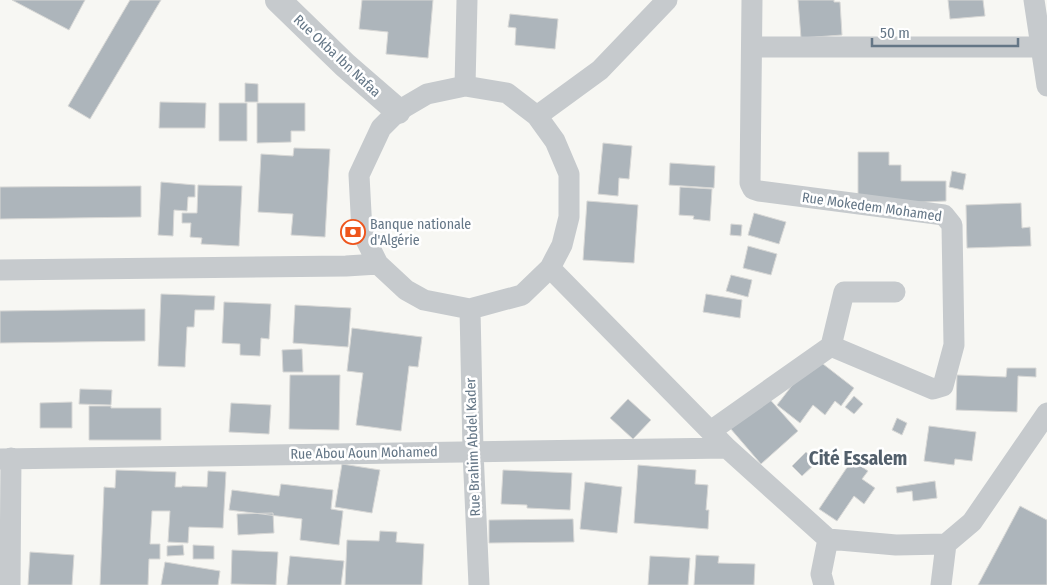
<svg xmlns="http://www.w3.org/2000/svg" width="1047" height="585" font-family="'Fira Sans Condensed',sans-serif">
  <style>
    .building { fill: #adb5bb; stroke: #d8d8d6 }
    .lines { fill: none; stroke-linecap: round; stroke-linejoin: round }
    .minor { stroke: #c6cacd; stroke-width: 21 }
    .tertiary { stroke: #c6cacd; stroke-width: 26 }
    .labels { text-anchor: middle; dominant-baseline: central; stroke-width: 5; stroke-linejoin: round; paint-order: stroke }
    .street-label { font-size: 14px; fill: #647686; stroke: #fff }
    .poi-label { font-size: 14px; fill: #647686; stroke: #fff; text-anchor: start }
    .district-label { font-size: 19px; font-weight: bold; fill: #525f6b; stroke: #fff }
  </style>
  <rect width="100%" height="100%" fill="#f7f7f3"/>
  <path class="building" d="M12,0H85L69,30Z
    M130,0H161L90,119L68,106Z
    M362,0H433L428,58L386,54L388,32L359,29Z
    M798,0H834V2H840L842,35L801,38Z
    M948,0H983L985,16L950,19Z
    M510,14L558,19L555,49L515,45L516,28L508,27Z
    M245,83L258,84V102H245Z
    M160,102L206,103L205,128H159Z
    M219,103H247V141H219Z
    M257,103H305V131H291V142L257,143Z
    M603,143L632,146L629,179L619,178L618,196L598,194Z
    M294,148L330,149L325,237L291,235L293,214L258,212L261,154L293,156Z
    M858,152H889V165H901V181H946V201L858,205Z
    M670,163L715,166L714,188L669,185Z
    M952,171L966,174L963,190L949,187Z
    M161,182L195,185V197H188L187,211L174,210L173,236L158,235Z
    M198,185L242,186L239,246L201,244L202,238L190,237L191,223H182V213H197Z
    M141,186V217L0,219V187Z
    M680,187L712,189L710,221L693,219L694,216L679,215Z
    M587,201L638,205L634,263L583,260Z
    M1021,203L1022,228L1030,227L1031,246L967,248L966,205Z
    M754,213L786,222L779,244L748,235Z
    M731,224L742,225L741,236L730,235Z
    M748,246L777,254L771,275L743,268Z
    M731,275L752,280L748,297L726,291Z
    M161,294L215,296L214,310H195L194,327H187L185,367L158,366Z
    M706,294L742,300L740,318L703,312Z
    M224,302L271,304L269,339L261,338L260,356L240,355V344L222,343Z
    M295,305L351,308L348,347L293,343Z
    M145,309V341L0,343V311Z
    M352,328L422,337L418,367L409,366L401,431L356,425L363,373L347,371Z
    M302,349L303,372H283L282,350Z
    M814,357L854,388L841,406L835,401L825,415L813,405L800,423L777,405Z
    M1007,368H1036V377L1018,376L1017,412L956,410L957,375L1006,377Z
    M290,375H340L339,430L289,429Z
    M80,389L112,390L111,405L79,404Z
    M766,395L798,431L761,464L730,428Z
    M854,396L863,404L854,414L845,407Z
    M628,399L651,420L633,439L610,418Z
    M72,402V428H40V403Z
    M231,403L271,405L269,434L229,432Z
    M89,406H111V408H161V440H89Z
    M897,418L907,423L902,435L892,430Z
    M929,426L976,432L972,461L955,459L954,465L924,461Z
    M806,452L816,463L802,476L792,466Z
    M852,460L868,471L862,479L875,488L864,504L854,496L837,521L819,509Z
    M342,464L380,470L372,513L335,507Z
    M638,465L696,470L695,484L708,485L706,510H709L708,529L634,523Z
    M116,470L176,472L175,487H182V486L207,487L208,471L226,472L223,528L189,527L188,543L168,542L170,511H152L150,544H160V559H149L148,585H100L104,487L115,488Z
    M503,470L572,473L570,510L527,508V505L501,504Z
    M935,481L937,498L913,501L912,491L897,493L896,487Z
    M585,482L622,487L617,533L580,529Z
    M281,484L333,490L331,509L343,511L339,545L300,540L302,519L229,510L232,490L279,496Z
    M1020,506L1047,520V585H978Z
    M273,513L274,533L238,535L237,514Z
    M573,519L574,542L489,543V520Z
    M380,531L397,532L396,542L424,544L422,585H345L347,540L379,541Z
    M183,545L184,555L167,556V546Z
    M193,545L214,546V559H193Z
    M232,550L278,552L276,585L231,584Z
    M30,552L74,555L72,585H28Z
    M696,555L719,556L718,563L755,564L754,585H694Z
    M290,556L344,561L341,585H287Z
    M650,556L690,558L688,585H648Z
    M165,562L220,571L218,585H161Z"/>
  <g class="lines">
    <path class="minor" d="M752,0L750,183L753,189L759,191L944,215L952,225L954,345L943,386L933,389L831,346L844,292H895
      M1034,0L1047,86
      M753,47H1047
      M465,86L507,93L537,116L555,141L569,174V217L562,245L550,268L522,295L470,309L424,300L406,290L378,264L362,232L359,175L381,128L398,111L427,94Z
      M465,86L467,0
      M537,116L600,70L667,0
      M550,268L727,448L828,539
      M0,270L346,266L378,264
      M470,309L473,451L479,585
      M712,430L831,346
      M0,459L727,448
      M946,544L972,522L1047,413
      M10,585L11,458
      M824,585L821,574L828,539L896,545L946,544L941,585"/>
    <path class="tertiary" d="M278,0L345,65L398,111"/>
  </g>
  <defs>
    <symbol id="bank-ring" viewBox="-11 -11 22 22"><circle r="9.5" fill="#fff" stroke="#ee551c" stroke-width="1.5"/><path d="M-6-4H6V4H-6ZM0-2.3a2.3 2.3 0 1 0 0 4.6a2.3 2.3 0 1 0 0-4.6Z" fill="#ee551c"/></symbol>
  </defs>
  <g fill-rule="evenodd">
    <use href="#bank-ring" x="339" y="218" width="28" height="28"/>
  </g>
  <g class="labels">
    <g class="street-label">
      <text transform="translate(337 56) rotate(43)">Rue Okba Ibn Nafaa</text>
      <text transform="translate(872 207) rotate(8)">Rue Mokedem Mohamed</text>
      <text transform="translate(473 447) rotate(-92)">Rue Brahim Abdel Kader</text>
      <text transform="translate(364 453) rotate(-1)">Rue Abou Aoun Mohamed</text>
    </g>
    <g class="poi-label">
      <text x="370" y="224">Banque nationale<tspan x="370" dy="16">d'Algérie</tspan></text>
    </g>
    <g class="district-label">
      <text x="858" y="458">Cité Essalem</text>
    </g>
  </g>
  <path d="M872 38v8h146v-8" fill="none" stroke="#647686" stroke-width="2.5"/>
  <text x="880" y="38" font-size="15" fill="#647686" stroke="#ffffff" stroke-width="4" paint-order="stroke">50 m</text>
</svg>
